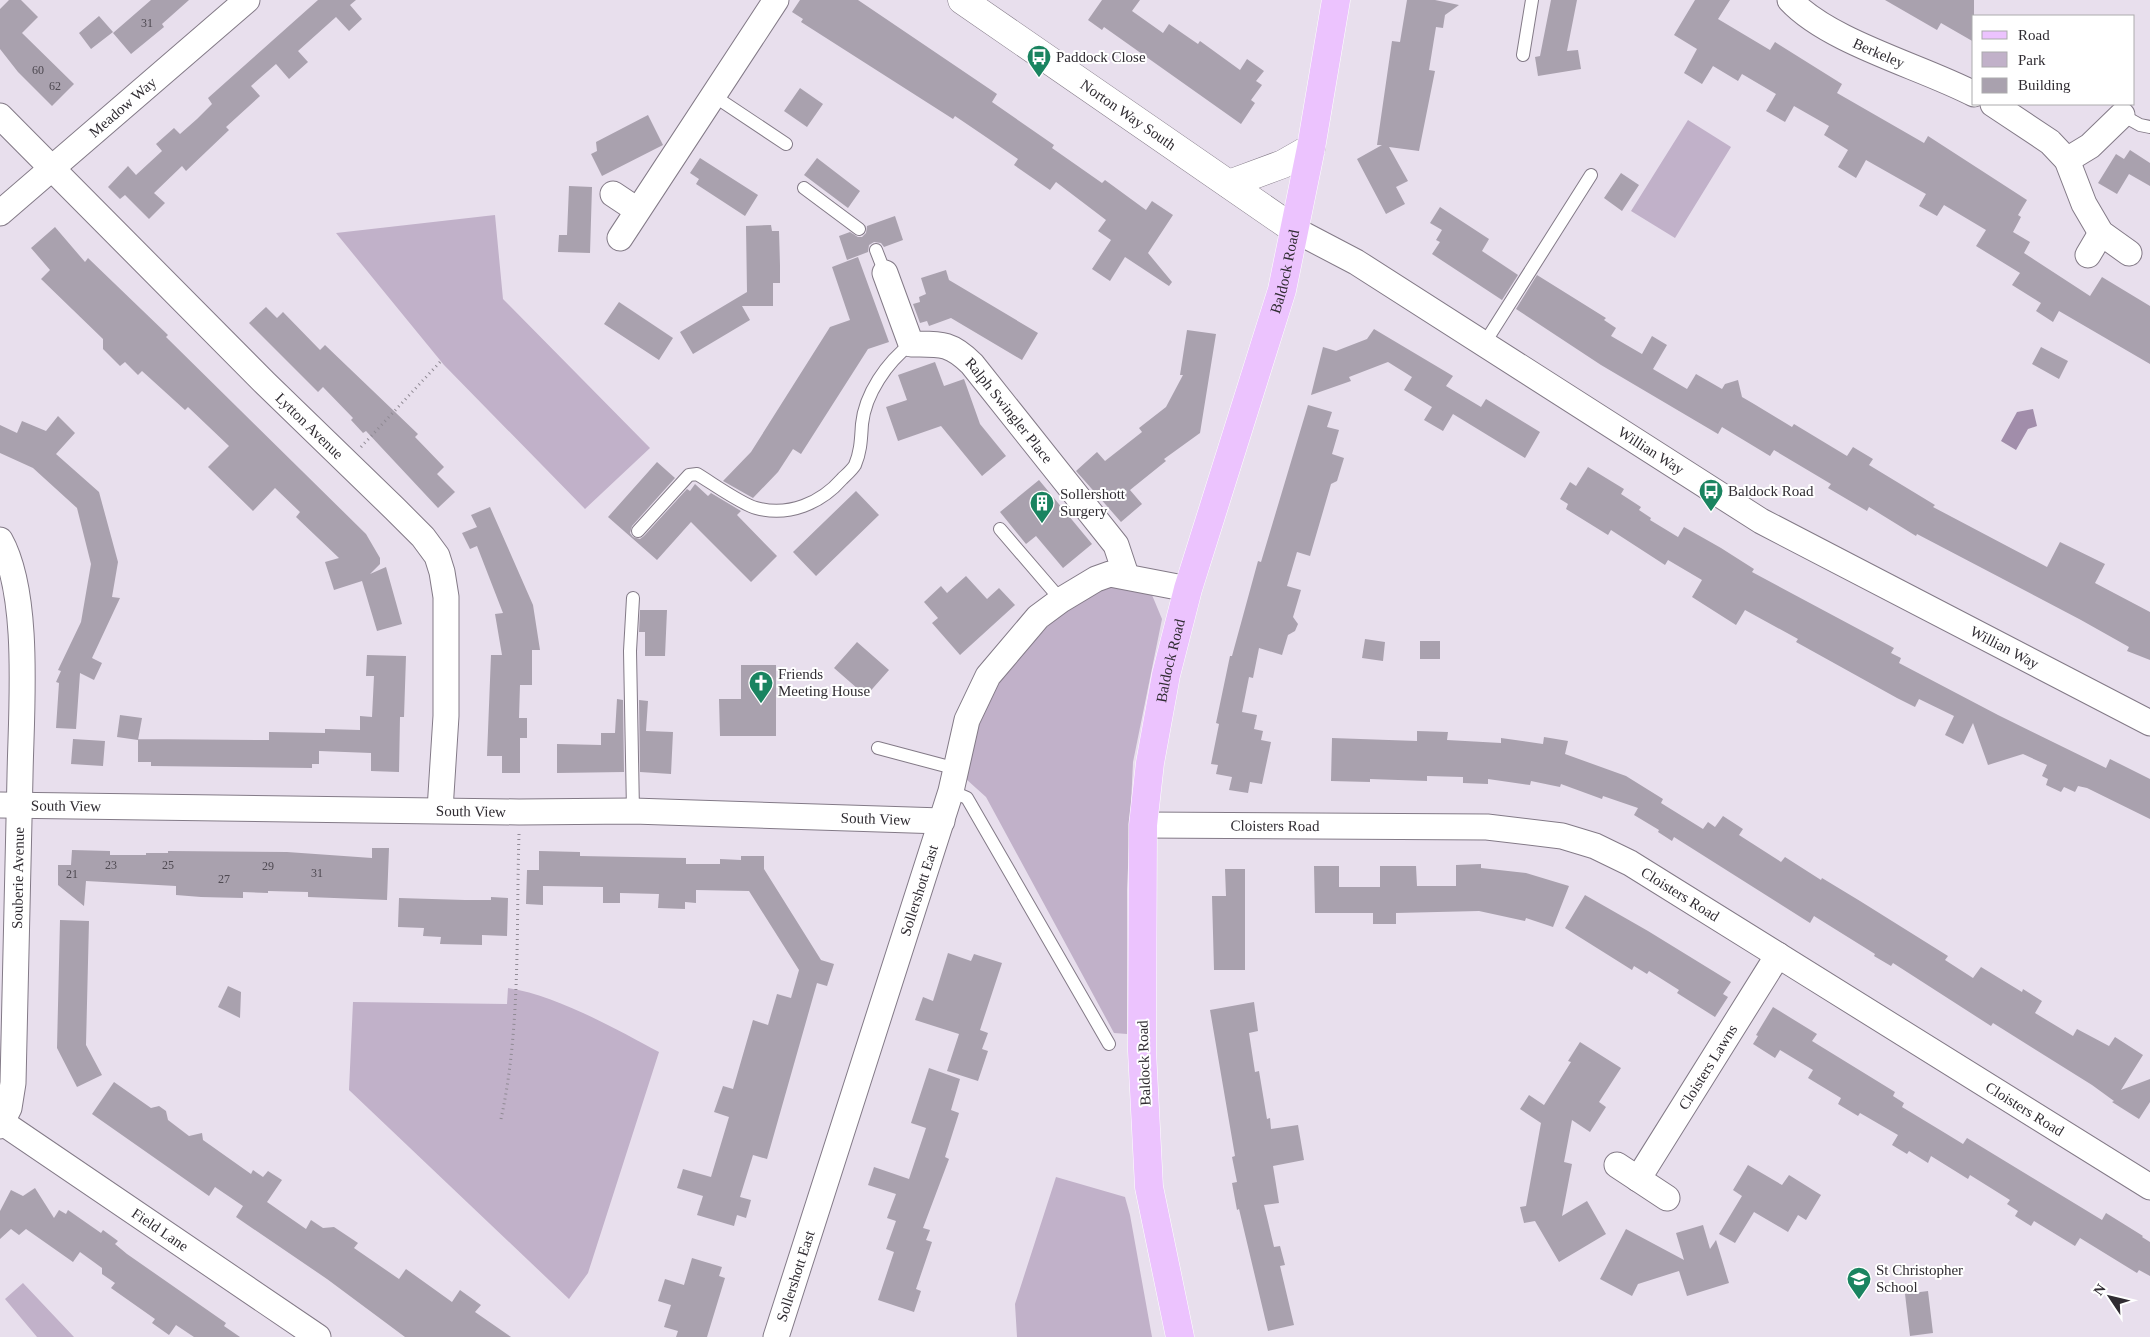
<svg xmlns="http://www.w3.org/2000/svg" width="2150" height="1337" font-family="'Times New Roman',serif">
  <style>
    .green { fill: #c1b1c9 }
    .water { fill: #a18daa }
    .building { fill: #a9a1ae }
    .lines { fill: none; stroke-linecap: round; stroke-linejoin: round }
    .lane-casing { stroke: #837a87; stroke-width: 14 }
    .street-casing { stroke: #837a87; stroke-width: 27 }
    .secondary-casing { stroke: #837a87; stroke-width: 29 }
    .primary-casing { stroke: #fff; stroke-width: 29 }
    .path { stroke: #908a94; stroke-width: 3; stroke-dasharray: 1 4; stroke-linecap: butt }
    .lane { stroke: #fff; stroke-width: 12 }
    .street { stroke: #fff; stroke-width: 25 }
    .secondary { stroke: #fff; stroke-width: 28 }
    .primary { stroke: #ecc3fe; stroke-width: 28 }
    .labels { text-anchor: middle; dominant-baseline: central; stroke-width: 4; stroke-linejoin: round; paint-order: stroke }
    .number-label { font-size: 12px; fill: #4e4951 }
    .street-label { font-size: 15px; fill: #302c32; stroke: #fff }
    .poi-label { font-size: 15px; fill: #302c32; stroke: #fff; text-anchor: start }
  </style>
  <rect width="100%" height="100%" fill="#e8dfed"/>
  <path class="green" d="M1688,120L1731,147L1675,238L1631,211Z
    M495,215L503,299L650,448L585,509L444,365L336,233Z
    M1112,586L1143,590L1152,595L1162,619L1133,762L1127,889V1034L1114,1033L986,797L966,779V770L980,719L992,693L1010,668L1059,614L1082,596Z
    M508,988C558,996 614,1028 659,1052L588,1273L569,1299L349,1090L353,1002L507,1004Z
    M1056,1177L1125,1197L1130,1215L1152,1337H1017L1015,1304Z
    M23,1283L74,1337H37L5,1299Z"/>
  <path class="water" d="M2033,409L2037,426L2028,429L2016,450L2001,441L2017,412Z"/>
  <path class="building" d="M9,0H21L38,17L22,33L74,84L52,106L18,72L0,49V9Z
    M151,0H189L162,24L164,27L131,54L113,33Z
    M318,0H356L350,5L362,19L349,31L336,17L298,51L308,62L289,79L276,64L251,86L260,96L226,127L229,130L186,171L182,166L154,193L165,203L149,219L125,195L120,199L108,187L128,166L136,175L162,151L156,144L174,128L180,134L197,119L212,104L208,98Z
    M800,0H858L997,94L992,102L1054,145L1052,148L1102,183L1105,180L1146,210L1152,201L1173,215L1148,253L1172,282L1169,286L1125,257L1110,281L1092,269L1111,240L1098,231L1106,220L1056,182L1050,190L1014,165L1018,159L986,137L955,116L953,119L801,22L803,19L792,12Z
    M1102,0H1140L1132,11L1163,33L1169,24L1198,44L1200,41L1240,70L1247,59L1264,71L1256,81L1262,85L1251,100L1255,103L1241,124L1104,27L1102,30L1088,20Z
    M1407,0H1435L1459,5L1445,15L1443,28L1436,27L1429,70L1435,71L1419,151L1389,147L1408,181L1396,187L1405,204L1386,214L1357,159L1382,145H1377L1392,41L1400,42Z
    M1551,0H1577L1567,51L1578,50L1581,69L1538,76L1535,57L1540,56Z
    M1695,0H1730L1718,19L1770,50L1775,42L1842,84L1837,93L1924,143L1928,136L2027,200L2018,215L2021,217L2013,232L2030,242L2024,253L2090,296L2102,277L2150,306V364L2059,311L2053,322L2036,311L2041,303L2012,285L2020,273L1976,246L1986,230L1944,205L1937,216L1919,206L1926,194L1866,160L1856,178L1838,167L1848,150L1824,135L1829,126L1794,106L1785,122L1766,111L1776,94L1742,74L1738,81L1713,66L1702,84L1684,73L1697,49L1674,35Z
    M1885,0H1974V42L1941,23L1937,30Z
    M99,16L113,32L91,49L79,33Z
    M800,88L823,104L807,127L784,111Z
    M648,115L663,145L602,176L591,154L597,151L596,142Z
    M2130,150L2150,163V186L2129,174L2117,194L2098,183L2116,154L2124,159Z
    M700,158L758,195L745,216L696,184L699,179L690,173Z
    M817,158L860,191L848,208L804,175Z
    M1621,173L1639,185L1622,211L1604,198Z
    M569,186L592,187L590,253L558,252L559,235H567Z
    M1440,207L1489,239L1482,251L1518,275L1502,300L1432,254L1440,242L1436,240L1442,230L1430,223Z
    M895,216L903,240L884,247L881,243L874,242L869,245L868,252L847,260L839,236L850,232L858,237H862L866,233L867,226Z
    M771,225L772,231H779L780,265V283H773V306H742L750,320L693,354L680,332L747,292L746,226Z
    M55,227L85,262L88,258L168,335L166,337L366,534L380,558V564L370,574L386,567L402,624L377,631L362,581L334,590L325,562L339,558L296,517L300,512L275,488L253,511L208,467L229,446L188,407L185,410L142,371L138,375L125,362L120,366L103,349V339L41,279L50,270L31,248Z
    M858,257L889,342L868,349L801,454L793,449L778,472L753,498L723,481L751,452L830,327L850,320L832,267Z
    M946,270L949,280L1038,333L1022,360L951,318L929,326L927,321L920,323L913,304L920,302L919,297L926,294L921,278Z
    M1537,275L1606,318L1604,320L1616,328L1611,336L1642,354L1652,336L1667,345L1653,369L1687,389L1696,374L1722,389L1725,384L1738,380L1742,397L1754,404L1792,427L1794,424L1847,456L1853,447L1873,459L1869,465L1935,505L1933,507L2047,567L2060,542L2105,564L2095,583L2150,612V660L2127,651L2129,647L2081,620L1917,534L1916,536L1869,507L1867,511L1828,488L1831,484L1774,450L1770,456L1722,427L1718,434L1601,365L1516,309Z
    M619,302L673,338L659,360L604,324Z
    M266,307L277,318L283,312L320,350L325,345L418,434L415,437L444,467L437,474L455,492L438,508L366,431L363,433L351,420L353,418L323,387L318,392L249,323Z
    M1374,329L1453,376L1446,386L1481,407L1486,399L1540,432L1525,458L1453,414L1443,431L1424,420L1432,407L1404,390L1412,377L1388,362L1349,377L1351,381L1311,395L1323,347L1336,351L1367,339Z
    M1187,330L1216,334L1200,433L1164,459L1166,461L1130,490L1142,504L1121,522L1076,471L1097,452L1105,461L1142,432L1139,428L1166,407L1183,375H1180Z
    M2041,347L2068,361L2059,379L2032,364Z
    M935,362L944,386L964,379L980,424L1006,456L982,476L941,426L898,441L886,407L907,400L898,375Z
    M1308,405L1332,412L1327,427L1339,430L1332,454L1344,458L1337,481L1331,484L1310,556L1297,552L1287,586L1301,590L1293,617L1298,624L1295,631L1288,635L1282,655L1259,648L1253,678L1249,677L1242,712L1257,715L1254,729L1263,731L1261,740L1271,742L1262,784L1250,782L1248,793L1229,790L1232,777L1216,774L1218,765L1211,764L1219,724L1216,723L1230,656H1232L1258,561L1261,562Z
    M58,416L75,433L56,454L99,492L118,562L112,597L120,598L92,658L102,663L94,680L80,673L76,729L56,728L59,683L56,682L61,671L58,670L81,622L91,564L77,508L33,468L0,453V425L17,433L22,421L46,431Z
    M657,462L675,478L632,526L630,533L633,537L640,539L644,536L687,489L690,491L695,484L708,496L711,493L741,511L737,515L777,556L751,582L691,522L657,560L608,517Z
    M1588,467L1624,489L1621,494L1641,507L1639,510L1651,518L1650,520L1678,537L1684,527L1721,548L1754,569L1752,572L1894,648L1891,653L1901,658L1899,663L1998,715L2106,768L2110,759L2150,779V819L2087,788L2078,786L2075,792L2064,787L2061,792L2046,785L2048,779L2042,776L2047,765L2023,754L1988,765L1973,723L1963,744L1945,735L1954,716L1919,699L1915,707L1897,698L1796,642L1798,639L1745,610L1736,625L1692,597L1702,580L1668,560L1665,565L1611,530L1608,535L1566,509L1568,504L1560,499L1570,482L1576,486Z
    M1039,480L1092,544L1063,568L1036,536L1026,544L1000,512Z
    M856,491L879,515L816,576L793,552Z
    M490,507L533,605L540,650H532V685H520L519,718H527V738H520V773H502V756H487L491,655H502L495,614L503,613L477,546L470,549L462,533L477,527L471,515Z
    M966,576L987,599L999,588L1015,605L960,655L932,623L938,618L924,602L941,586L947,593Z
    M640,610H667L665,656H645V632H639Z
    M1365,639L1385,642L1383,661L1362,658Z
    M1420,641H1440V659H1420Z
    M857,642L889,670L866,696L834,668Z
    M367,655L406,656L404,717H400L399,772L371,771V753L319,751V764H312V768L151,766V762H138V739L269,740V732L325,733V729L360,730V716L372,717L374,676H366Z
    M741,665H776V736H720L719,699H741Z
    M617,699L623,700L624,772L557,773V744L601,745V733H615Z
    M639,700L648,701L646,731L673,732L671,774L640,772Z
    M120,715L142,718L138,740L117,737Z
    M1417,731L1448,732L1447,740L1501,743V738L1543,744L1544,737L1568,741L1565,754L1626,776L1663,799L1661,803L1703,829L1708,822L1715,827L1723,816L1743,829L1739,835L1781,862L1785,857L1821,880L1822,878L1860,901L1948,956L1945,960L1973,978L1981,967L2022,992L2023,989L2042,1001L2035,1013L2073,1036L2077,1029L2109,1046L2115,1037L2143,1055L2121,1090L2150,1079V1102L2139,1119L2112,1102L2114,1101L2092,1085L1993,1023L1991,1026L1893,963L1891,966L1874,956L1875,954L1814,916L1810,923L1674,837L1672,841L1658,832L1659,830L1634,815L1638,808L1603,796L1602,799L1561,784L1560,787L1531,781L1530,785L1488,779V784L1463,783V777L1427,776V781L1370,779V782L1331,781L1332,738L1417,741Z
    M73,739L105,741L103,766L71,764Z
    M372,848H389L387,900L308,897V892L268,891V893L243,892V898L201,897L176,895V886L86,881L84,906L58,885V865H71L72,850L110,851V855H146V853H168V851L287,852L372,858Z
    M539,851L580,852V856L686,858V864H720V859L741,860V856H764V869L821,960L834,964L827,986L817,983L767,1159L753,1155L740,1197L751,1200L746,1218L737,1215L734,1226L697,1215L703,1196L677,1188L683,1169L711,1177L729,1117L714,1112L723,1086L733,1089L753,1020L768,1025L777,994L791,998L799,970L749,891L696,890V903L685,902V909L658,908L659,894L620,893V903H603V887L543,886V905L526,904L527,870H539Z
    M1481,864V868L1526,873L1569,886L1553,927L1526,918L1525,921L1479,911L1396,913V924H1373V913H1315L1314,866H1339V887H1380V866H1416L1417,886H1456V865Z
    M1225,869H1245V970H1214L1212,896H1226Z
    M1585,895L1648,931L1731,982L1723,994L1728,997L1715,1017L1677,993L1679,990L1649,971L1647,974L1634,966L1632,970L1565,928Z
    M491,897L508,898L507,936L482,935V945L440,944L441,937L423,936L424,928L398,927L399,898L465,900H491Z
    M60,920L89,921L86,1045L102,1075L77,1087L57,1048Z
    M948,953L971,961L974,954L1002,963L980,1030L988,1033L982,1049L988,1051L978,1081L947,1071L959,1034L915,1020L923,997L933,1001Z
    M228,986L241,992L240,1018L218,1007Z
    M1254,1002L1258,1031L1249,1033L1255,1072L1259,1071L1267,1119L1270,1118L1271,1129L1298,1125L1304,1160L1273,1166L1279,1203L1264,1205L1274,1247L1280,1246L1285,1265L1280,1266L1294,1325L1268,1331L1239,1209L1237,1210L1232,1183L1237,1182L1232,1157L1235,1156L1210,1010Z
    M1773,1007L1817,1034L1812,1041L1895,1092L1893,1096L1904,1103L1902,1107L1945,1133L1963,1144L1967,1138L2102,1220L2106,1213L2143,1236L2142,1237L2150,1242V1276L2139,1270L2137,1273L2080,1238L2075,1246L2034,1221L2031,1226L2015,1216L2018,1211L2007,1204L2010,1200L1970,1175L1968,1179L1931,1156L1928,1163L1909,1151L1907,1154L1892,1145L1898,1135L1860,1113L1858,1116L1838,1104L1841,1098L1808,1078L1813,1070L1780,1050L1775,1058L1753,1044L1758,1036L1756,1035Z
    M1580,1042L1621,1068L1599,1102L1606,1107L1590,1132L1572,1120L1564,1162L1572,1164L1562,1216L1587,1201L1606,1234L1559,1262L1535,1221L1524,1223L1520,1207L1526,1206L1541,1123L1520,1109L1529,1095L1544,1105L1571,1062L1568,1061Z
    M929,1068L960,1079L951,1110L959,1113L945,1157L949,1159L923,1228L930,1230L926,1240L932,1242L916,1289L921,1291L914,1312L878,1300L894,1252L886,1249L896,1221L887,1218L896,1194L868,1185L874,1167L909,1179L926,1128L911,1123Z
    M114,1082L151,1108L159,1106L166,1111L168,1120L189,1136L202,1133L203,1140L251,1174L253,1170L263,1177L268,1171L282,1180L267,1202L306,1229L311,1220L323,1228L334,1227L358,1243L354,1248L399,1279L406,1269L452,1302L460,1290L481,1305L475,1312L511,1337H405L327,1279L236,1217L243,1206L215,1187L209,1196L92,1114Z
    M1748,1165L1782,1185L1789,1175L1821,1195L1806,1220L1798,1215L1788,1232L1754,1212L1735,1243L1719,1234L1742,1196L1733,1190Z
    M35,1188L54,1218L59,1210L66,1214L68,1210L101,1233L103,1230L118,1241L115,1244L127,1254L226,1323L224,1326L240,1337H194L176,1325L169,1335L152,1323L155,1319L111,1288L115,1283L102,1274V1268L80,1252L73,1262L26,1229L19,1235L11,1229L0,1239V1211L11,1190L23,1196Z
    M1703,1225L1710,1249L1716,1240L1729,1283L1687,1296L1679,1271L1638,1284L1632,1296L1600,1279L1626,1229L1684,1260L1676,1233Z
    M692,1258L722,1267L719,1276L725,1278L707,1337H676L678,1331L664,1327L671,1305L658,1301L665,1279L684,1285Z
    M1928,1291L1933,1333L1910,1336L1905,1294Z"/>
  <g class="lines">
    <defs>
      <path id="lane" d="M1523,55L1532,0
        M714,96L786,144
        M2122,115L2140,125L2150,127
        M804,188L859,229
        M876,250L885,273
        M1484,344L1591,175
        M1000,529L1061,600
        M638,531L689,475L697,474C712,483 741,504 756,508C789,517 821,503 842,479C846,475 852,470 855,465C861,451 861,438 862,424C865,394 887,362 911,344
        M878,748L957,769
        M951,791L967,798L1109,1044
        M633,811L630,651L633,598"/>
      <g id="street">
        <path id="s1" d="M1790,0C1829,42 1920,66 1974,94"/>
        <path d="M1993,104L2050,142L2067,160L2084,204L2101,233L2129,253"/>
        <path id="s2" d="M0,116L265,383L395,509L423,537L437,556L442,572L446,597V716L440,810"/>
        <path d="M2067,160L2090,146L2122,115"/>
        <path d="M613,194L637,210"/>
        <path id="s3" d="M0,213L247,0"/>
        <path id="s4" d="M1295,230L1356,262L1761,521L2150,723"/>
        <path d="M620,238L776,0"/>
        <path d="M2088,255L2101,233"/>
        <path id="s5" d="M885,273L911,344C940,344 950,342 972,364L1116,545L1126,575"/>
        <path d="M0,540C31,595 21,712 20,776C18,878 15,981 13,1083L9,1108L0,1126"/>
        <path id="s6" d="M0,805L519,812L633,811L942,821"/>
        <path id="s7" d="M1143,825L1487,827L1562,836L1595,846L1630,863L2150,1187"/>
        <path id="s8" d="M3,1123L318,1337"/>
        <path d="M1617,1165L1667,1198"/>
        <path id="s9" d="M1638,1179L1778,955"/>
        <path id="s10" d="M776,1337L951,791L967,720L988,676L1038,617L1061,600L1096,579L1110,574L1188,589"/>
      </g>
      <g id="secondary">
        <path id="s11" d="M962,0L1295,230"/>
        <path d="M1229,184L1283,164L1311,148"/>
      </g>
      <g id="primary">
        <path id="s12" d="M1180,1337L1149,1187L1142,1051L1143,825L1150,763L1166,675L1188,589L1282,290L1311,148L1336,0"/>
      </g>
    </defs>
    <use href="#lane" class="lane-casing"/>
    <use href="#street" class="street-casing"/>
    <use href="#secondary" class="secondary-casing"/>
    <use href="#primary" class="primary-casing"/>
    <path class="path" d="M361,447L441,361
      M501,1119C521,1027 516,928 519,834"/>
    <use href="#lane" class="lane"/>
    <use href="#street" class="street"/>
    <use href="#secondary" class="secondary"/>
    <use href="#primary" class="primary"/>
  </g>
  <defs>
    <symbol id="bus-pin" viewBox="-11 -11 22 30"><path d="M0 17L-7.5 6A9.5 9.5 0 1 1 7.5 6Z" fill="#1a8460" stroke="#fff"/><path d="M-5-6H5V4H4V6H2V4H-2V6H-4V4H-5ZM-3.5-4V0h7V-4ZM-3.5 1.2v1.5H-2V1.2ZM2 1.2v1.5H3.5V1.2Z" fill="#fff"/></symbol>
    <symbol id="building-pin" viewBox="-11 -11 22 30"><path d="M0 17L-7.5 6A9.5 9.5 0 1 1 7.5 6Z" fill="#1a8460" stroke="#fff"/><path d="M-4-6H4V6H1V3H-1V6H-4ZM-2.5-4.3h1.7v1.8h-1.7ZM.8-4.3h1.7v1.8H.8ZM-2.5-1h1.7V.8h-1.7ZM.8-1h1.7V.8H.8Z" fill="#fff"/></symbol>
    <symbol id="church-pin" viewBox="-11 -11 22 30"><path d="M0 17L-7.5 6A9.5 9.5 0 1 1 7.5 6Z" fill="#1a8460" stroke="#fff"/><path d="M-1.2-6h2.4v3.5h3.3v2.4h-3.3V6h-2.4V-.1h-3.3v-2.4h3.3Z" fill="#fff"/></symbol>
    <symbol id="school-pin" viewBox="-11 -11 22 30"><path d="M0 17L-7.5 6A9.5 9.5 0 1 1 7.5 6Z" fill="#1a8460" stroke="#fff"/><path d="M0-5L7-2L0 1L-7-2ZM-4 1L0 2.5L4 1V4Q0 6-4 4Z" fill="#fff"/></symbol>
  </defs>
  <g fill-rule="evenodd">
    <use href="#bus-pin" x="1025" y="43" width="28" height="38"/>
    <use href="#bus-pin" x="1697" y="477" width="28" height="38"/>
    <use href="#building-pin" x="1028" y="489" width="28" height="38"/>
    <use href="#church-pin" x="747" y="669" width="28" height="38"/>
    <use href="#school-pin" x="1845" y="1265" width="28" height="38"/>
  </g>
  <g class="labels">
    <g class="number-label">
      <text x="147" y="23">31</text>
      <text x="38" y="70">60</text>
      <text x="55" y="86">62</text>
      <text x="111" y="865">23</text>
      <text x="168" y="865">25</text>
      <text x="268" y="866">29</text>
      <text x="317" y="873">31</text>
      <text x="72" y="874">21</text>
      <text x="224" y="879">27</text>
    </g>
    <g class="street-label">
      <text stroke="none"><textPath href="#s1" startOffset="104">Berkeley</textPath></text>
      <text stroke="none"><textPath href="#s3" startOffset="162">Meadow Way</textPath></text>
      <text stroke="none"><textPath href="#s11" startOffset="202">Norton Way South</textPath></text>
      <text stroke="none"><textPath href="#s12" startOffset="1088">Baldock Road</textPath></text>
      <text stroke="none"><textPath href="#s5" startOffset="202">Ralph Swingler Place</textPath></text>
      <text stroke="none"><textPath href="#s2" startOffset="438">Lytton Avenue</textPath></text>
      <text stroke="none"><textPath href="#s4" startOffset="419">Willian Way</textPath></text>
      <text stroke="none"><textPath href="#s4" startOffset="824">Willian Way</textPath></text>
      <text stroke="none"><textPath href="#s12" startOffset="682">Baldock Road</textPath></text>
      <text stroke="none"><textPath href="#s6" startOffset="66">South View</textPath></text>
      <text stroke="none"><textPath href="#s6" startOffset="471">South View</textPath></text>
      <text stroke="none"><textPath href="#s6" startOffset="876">South View</textPath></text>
      <text stroke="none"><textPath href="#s7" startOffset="132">Cloisters Road</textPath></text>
      <text transform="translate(18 878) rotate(-89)">Souberie Avenue</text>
      <text stroke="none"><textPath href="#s10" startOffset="469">Sollershott East</textPath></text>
      <text stroke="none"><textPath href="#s7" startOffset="552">Cloisters Road</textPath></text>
      <text transform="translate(1144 1063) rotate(-92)">Baldock Road</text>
      <text stroke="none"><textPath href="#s9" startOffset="132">Cloisters Lawns</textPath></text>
      <text stroke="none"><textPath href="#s7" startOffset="958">Cloisters Road</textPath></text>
      <text stroke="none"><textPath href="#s8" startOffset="190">Field Lane</textPath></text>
      <text stroke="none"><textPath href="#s10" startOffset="64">Sollershott East</textPath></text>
    </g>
    <g class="poi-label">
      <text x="1056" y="57">Paddock Close</text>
      <text x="1728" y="491">Baldock Road</text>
      <text x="1060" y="494">Sollershott<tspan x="1060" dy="17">Surgery</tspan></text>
      <text x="778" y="674">Friends<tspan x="778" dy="17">Meeting House</tspan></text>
      <text x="1876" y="1270">St Christopher<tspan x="1876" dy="17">School</tspan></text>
    </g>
  </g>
  <rect x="1972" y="15" width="162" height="90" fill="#ffffff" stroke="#acabad"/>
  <rect x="1982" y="31" width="25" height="8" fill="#ecc3fe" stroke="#acabad"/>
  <text x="2018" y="40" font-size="15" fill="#302c32">Road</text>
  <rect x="1982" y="52" width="25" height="15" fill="#c1b1c9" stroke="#acabad"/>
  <text x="2018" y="65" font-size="15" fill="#302c32">Park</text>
  <rect x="1982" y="78" width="25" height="15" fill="#a9a1ae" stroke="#acabad"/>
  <text x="2018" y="90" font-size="15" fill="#302c32">Building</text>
  <g transform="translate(2110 1297) rotate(305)" stroke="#ffffff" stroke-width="4" paint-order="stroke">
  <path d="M0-4L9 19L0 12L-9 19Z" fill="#302c32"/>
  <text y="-8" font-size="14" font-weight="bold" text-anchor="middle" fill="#302c32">N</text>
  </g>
</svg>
